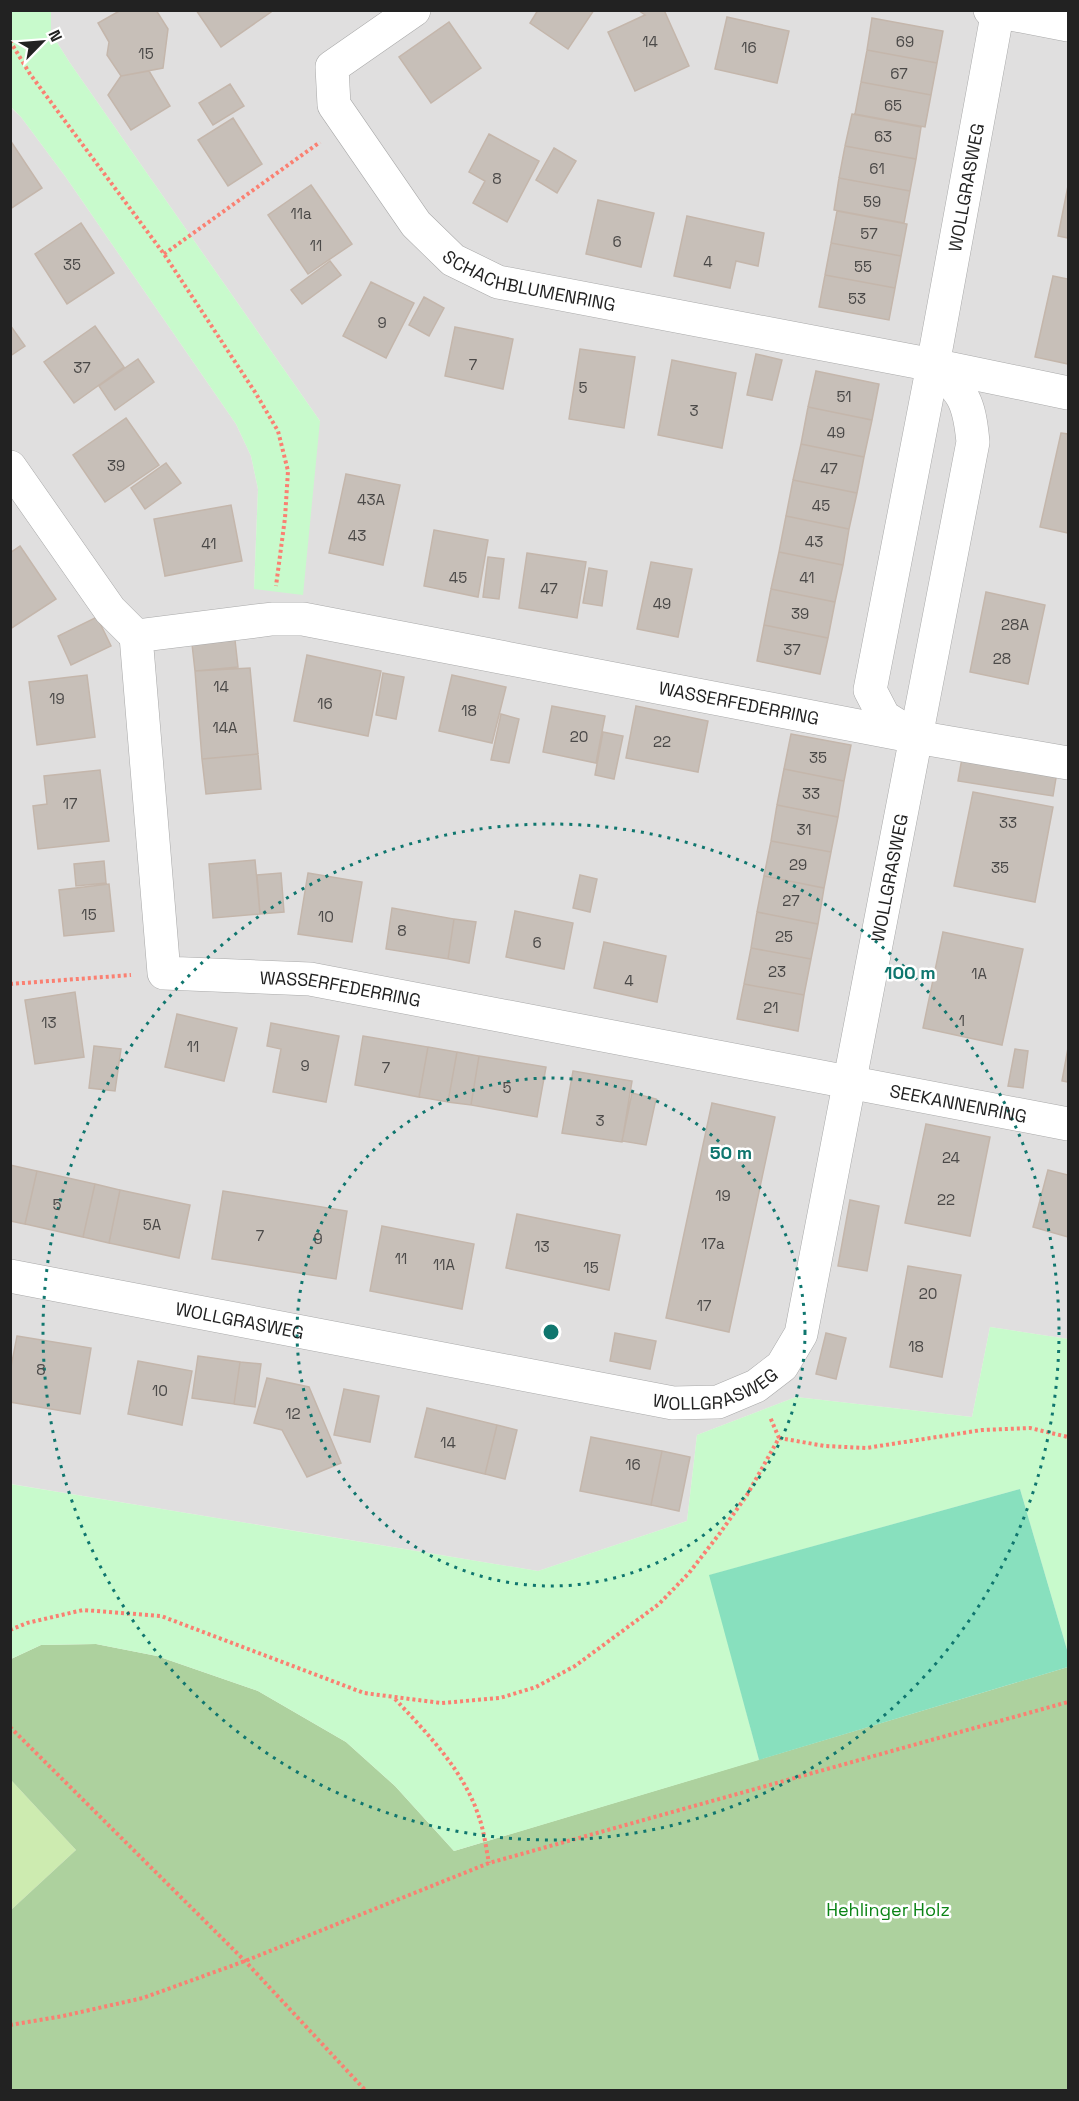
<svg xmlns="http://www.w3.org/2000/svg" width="1079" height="2101" font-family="'Space Grotesk',sans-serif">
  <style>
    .residential { fill: #e0dfdf }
    .grass { fill: #cdebb0 }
    .forest { fill: #add19e }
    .park { fill: #c8facc }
    .pitch { fill: #88e0be }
    .building { fill: #c7bfb8; stroke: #c4b6ab; stroke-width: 1.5 }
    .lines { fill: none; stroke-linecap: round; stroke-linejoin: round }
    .minor-casing { stroke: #a9a9a9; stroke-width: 34 }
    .path { stroke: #fa8072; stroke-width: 4; stroke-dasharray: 3 3; stroke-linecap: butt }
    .minor { stroke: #fff; stroke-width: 33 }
    .ring { fill: none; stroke: #0f766e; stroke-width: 3; stroke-dasharray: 3 6 }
    .labels { text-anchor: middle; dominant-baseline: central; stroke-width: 5; stroke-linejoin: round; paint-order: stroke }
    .number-label { font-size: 15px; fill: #4b4948 }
    .street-label { font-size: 18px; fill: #222; stroke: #fff }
    .park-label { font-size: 18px; fill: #0c8416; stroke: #fff }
    .centre { fill: #0f766e; stroke: #fff; stroke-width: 3 }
    .ring-label { font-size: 18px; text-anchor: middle; font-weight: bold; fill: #0f766e; stroke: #fff; stroke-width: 5; stroke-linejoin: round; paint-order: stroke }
  </style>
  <rect width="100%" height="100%" fill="#f2efe9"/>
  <path class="residential" d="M51,11H1068V1339L990,1327L972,1417L796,1397L697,1435L687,1521L538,1571L11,1484L10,107L21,117L65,176L236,424L251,456L258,489L254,589L320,421L70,63L51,33Z"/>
  <path class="grass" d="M11,1780L76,1850L11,1910Z"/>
  <path class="forest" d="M96,1644L157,1656L258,1691L346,1742L395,1786L454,1851L1068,1667V2090H11V1910L76,1850L11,1780V1659L41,1645Z"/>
  <path class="park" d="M10,11H51V33L70,63L320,421L303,595L254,589L258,489L251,456L236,424L65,176L21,117L11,107Z
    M990,1327L1068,1339V1653L1020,1489L710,1575L759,1760L454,1851L395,1786L346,1742L258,1691L157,1656L96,1644L41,1645L11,1659L10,1484L538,1571L687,1521L697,1435L796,1397L972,1417Z"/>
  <path class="pitch" d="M1020,1489L1068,1653V1667L759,1760L709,1575Z"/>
  <path class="building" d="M121,10H156L168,29L163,68L121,76L107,55L109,42L98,23Z
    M196,10H270L271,12L221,47Z
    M538,10H594L568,49L530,23Z
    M638,10H664L689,66L635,91L608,32L645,15Z
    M727,17L789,31L777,83L715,69Z
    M872,18L943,31L937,63L867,50Z
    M449,22L481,68L431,103L399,57Z
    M867,50L937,63L931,95L861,82Z
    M149,71L170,106L131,130L108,95L121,76Z
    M861,82L931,95L925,127L855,114Z
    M230,84L244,106L213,125L199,103Z
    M852,114L921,127L916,159L845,146Z
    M233,118L262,164L228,186L198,140Z
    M489,134L539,161L507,222L473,203L485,181L469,172Z
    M10,140L42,188L10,209Z
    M845,146L916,159L910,191L839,178Z
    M554,148L576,161L557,193L536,180Z
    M839,178L910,191L904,223L834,210Z
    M311,185L352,244L308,274L268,215Z
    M1068,186V238L1058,236Z
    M598,200L654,213L641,267L586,254Z
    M837,211L907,224L901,256L831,243Z
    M687,216L764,233L758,266L736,261L730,288L674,276Z
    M81,223L114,273L67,304L35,254Z
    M831,243L901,256L895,288L825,275Z
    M330,261L341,275L302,304L291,290Z
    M825,275L895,288L889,320L819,307Z
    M1053,276L1068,279V364L1035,357Z
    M371,282L414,303L386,358L343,336Z
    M424,297L444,308L429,336L409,325Z
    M10,325L25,346L10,356Z
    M95,326L124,367L74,403L44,362Z
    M455,327L513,339L503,389L445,376Z
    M580,349L635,357L624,428L569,419Z
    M756,354L782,360L772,400L747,395Z
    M138,359L154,382L115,410L99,386Z
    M672,360L736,373L722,448L658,435Z
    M816,371L879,384L872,420L808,407Z
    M808,407L872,420L864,457L801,444Z
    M126,418L159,465L105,502L73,455Z
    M1061,433L1068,434V533L1040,527Z
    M801,444L864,457L857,493L793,480Z
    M166,463L181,483L145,509L131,488Z
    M346,474L400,485L383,565L329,553Z
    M793,480L857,493L849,529L786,516Z
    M231,505L242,561L165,576L154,519Z
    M786,516L849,529L843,565L779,552Z
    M434,530L488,540L478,597L424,586Z
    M20,546L56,599L10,629V553Z
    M779,552L843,565L835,602L771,589Z
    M527,553L586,562L577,618L519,608Z
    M488,557L504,559L499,599L483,597Z
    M651,562L692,569L678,637L637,629Z
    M589,568L607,571L602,606L583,603Z
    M771,589L835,602L828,638L764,625Z
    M986,592L1045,605L1028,684L970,672Z
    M97,617L111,646L71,665L58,636Z
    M764,625L828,638L820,674L757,661Z
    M235,640L238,667L195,671L192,644Z
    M307,655L381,671L368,736L294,721Z
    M250,668L258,754L202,759L195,671Z
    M383,673L404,677L396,719L376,715Z
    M87,675L95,737L37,745L29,682Z
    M452,675L506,687L492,743L439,731Z
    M552,706L605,716L596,763L543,752Z
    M636,706L708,721L698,772L626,758Z
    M501,714L519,719L509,763L491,760Z
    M603,732L623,736L614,779L595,775Z
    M791,734L851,745L844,781L784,769Z
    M258,754L261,789L206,794L202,759Z
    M962,758L1057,772L1053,796L958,781Z
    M784,769L844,781L838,817L777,805Z
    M100,770L109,841L38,849L33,806L47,804L44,776Z
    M973,792L1053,807L1035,902L954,886Z
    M777,805L838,817L831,852L771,841Z
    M771,841L831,852L824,888L764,876Z
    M255,860L260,914L213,918L209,864Z
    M104,861L106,883L76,886L74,864Z
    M281,873L284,912L260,914L257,875Z
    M308,873L362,882L352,942L298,934Z
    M580,875L597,879L590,912L573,908Z
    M764,876L824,888L818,924L757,912Z
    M109,884L114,931L64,936L59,890Z
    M392,908L454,919L448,959L386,949Z
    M515,911L573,923L564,969L506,957Z
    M757,912L818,924L811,959L751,948Z
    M454,919L476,922L469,963L448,959Z
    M943,932L1023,949L1002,1045L923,1028Z
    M604,942L666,956L657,1002L594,988Z
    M751,948L811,959L804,995L744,984Z
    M744,984L804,995L798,1031L737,1019Z
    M75,992L84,1057L35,1064L25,1000Z
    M177,1014L237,1028L224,1081L165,1067Z
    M271,1023L339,1036L326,1102L273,1092L281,1049L267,1046Z
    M363,1036L428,1047L419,1097L355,1085Z
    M94,1046L121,1049L115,1091L89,1088Z
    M428,1047L457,1052L448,1102L419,1097Z
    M1068,1048V1082L1062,1081Z
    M1015,1049L1028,1051L1023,1088L1008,1086Z
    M457,1052L479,1056L471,1105L448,1102Z
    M479,1056L546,1067L537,1117L471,1105Z
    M573,1071L632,1081L622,1142L562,1133Z
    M632,1093L656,1099L646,1145L622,1141Z
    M712,1103L775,1117L729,1332L666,1318Z
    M926,1124L990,1137L970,1236L905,1223Z
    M10,1165L37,1171L25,1224L10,1221Z
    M1048,1170L1068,1175V1237L1033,1227Z
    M37,1171L95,1184L83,1237L25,1224Z
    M95,1184L120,1190L109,1243L83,1237Z
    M120,1190L190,1205L179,1258L109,1243Z
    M223,1191L347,1211L336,1279L212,1259Z
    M850,1200L879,1206L867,1271L838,1266Z
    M517,1214L620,1235L609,1290L506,1268Z
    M382,1226L474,1244L462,1309L370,1291Z
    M908,1266L961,1275L942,1377L890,1367Z
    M615,1333L656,1341L650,1369L610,1361Z
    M826,1333L846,1338L836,1379L816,1374Z
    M17,1336L91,1348L80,1414L10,1402V1372Z
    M198,1356L240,1362L234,1404L192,1398Z
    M138,1361L192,1371L182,1425L128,1414Z
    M240,1362L261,1364L255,1407L234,1404Z
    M267,1378L309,1387L341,1463L307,1477L282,1430L254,1423Z
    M344,1389L379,1396L370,1442L334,1435Z
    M427,1408L497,1425L485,1474L415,1457Z
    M497,1425L517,1430L505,1479L485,1474Z
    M591,1437L662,1451L651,1505L580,1491Z
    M662,1451L690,1457L679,1511L651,1505Z"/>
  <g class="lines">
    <defs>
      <g id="minor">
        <path id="s1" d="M414,10L332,67L334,105L416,224L453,260L498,282L933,365L1068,393"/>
        <path d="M990,10L1068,25"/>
        <path d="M10,467L110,610L136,636"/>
        <path d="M916,737L973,442C969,401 964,392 933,365"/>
        <path id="s2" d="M1068,763L916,737L303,619H272L136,636L164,973L310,979L1068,1124"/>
        <path id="s3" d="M10,1276L673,1403L718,1402L756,1386L782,1366L801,1334L916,737L884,717L870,690L933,365L998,10"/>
      </g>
    </defs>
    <use href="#minor" class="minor-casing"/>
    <path class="path" d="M10,41L30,74L164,254L255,392L278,431L288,471L285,518L276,586
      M164,254L320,142
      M10,984L131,975
      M779,1438L825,1446L866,1448L982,1430L1030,1428L1068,1437
      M10,1630L27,1623L83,1610L161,1616L364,1693L441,1703L500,1698L536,1687L575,1666L659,1604L689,1573L720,1533L747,1495L779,1438L770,1417
      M395,1699C428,1734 464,1771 479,1817C484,1831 486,1848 489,1863
      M10,1727L245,1961L365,2090
      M10,2025L63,2016L143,1998L245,1961L489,1863L1068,1702"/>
    <use href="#minor" class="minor"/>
  </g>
  <g class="ring">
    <circle cx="551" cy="1332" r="254"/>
    <circle cx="551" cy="1332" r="508"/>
  </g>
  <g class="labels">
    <g class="number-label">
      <text x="650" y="41">14</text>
      <text x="905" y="41">69</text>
      <text x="749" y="47">16</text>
      <text x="146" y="53">15</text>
      <text x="899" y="73">67</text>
      <text x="893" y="105">65</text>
      <text x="883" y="136">63</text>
      <text x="877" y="168">61</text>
      <text x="497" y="178">8</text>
      <text x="872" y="201">59</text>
      <text x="301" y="213">11a</text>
      <text x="869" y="233">57</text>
      <text x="617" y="241">6</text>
      <text x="316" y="245">11</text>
      <text x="708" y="261">4</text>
      <text x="72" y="264">35</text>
      <text x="863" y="266">55</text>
      <text x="857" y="298">53</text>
      <text x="382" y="322">9</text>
      <text x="473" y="364">7</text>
      <text x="82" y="367">37</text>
      <text x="583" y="387">5</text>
      <text x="844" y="396">51</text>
      <text x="694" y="410">3</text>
      <text x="836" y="432">49</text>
      <text x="116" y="465">39</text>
      <text x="829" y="468">47</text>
      <text x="371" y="499">43A</text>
      <text x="821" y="505">45</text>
      <text x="357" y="535">43</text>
      <text x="814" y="541">43</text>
      <text x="209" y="543">41</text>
      <text x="458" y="577">45</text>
      <text x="807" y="577">41</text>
      <text x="549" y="588">47</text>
      <text x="662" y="603">49</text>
      <text x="800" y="613">39</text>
      <text x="1015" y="624">28A</text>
      <text x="792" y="649">37</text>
      <text x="1002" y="658">28</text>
      <text x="221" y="686">14</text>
      <text x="57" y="698">19</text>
      <text x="325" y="703">16</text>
      <text x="469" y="710">18</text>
      <text x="225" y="727">14A</text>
      <text x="579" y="736">20</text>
      <text x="662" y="741">22</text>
      <text x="818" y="757">35</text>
      <text x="811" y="793">33</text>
      <text x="70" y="803">17</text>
      <text x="1008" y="822">33</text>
      <text x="804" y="829">31</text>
      <text x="798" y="864">29</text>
      <text x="1000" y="867">35</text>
      <text x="791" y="900">27</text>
      <text x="89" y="914">15</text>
      <text x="326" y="916">10</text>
      <text x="402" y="930">8</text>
      <text x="784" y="936">25</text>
      <text x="537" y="942">6</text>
      <text x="777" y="971">23</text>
      <text x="979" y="973">1A</text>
      <text x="629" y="980">4</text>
      <text x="771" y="1007">21</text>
      <text x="962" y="1020">1</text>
      <text x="49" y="1022">13</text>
      <text x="193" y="1046">11</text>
      <text x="305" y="1065">9</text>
      <text x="386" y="1067">7</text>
      <text x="507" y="1087">5</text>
      <text x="600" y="1120">3</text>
      <text x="951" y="1157">24</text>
      <text x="723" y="1195">19</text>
      <text x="946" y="1199">22</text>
      <text x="57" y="1204">5</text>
      <text x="152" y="1224">5A</text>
      <text x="260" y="1235">7</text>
      <text x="318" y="1238">9</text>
      <text x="713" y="1243">17a</text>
      <text x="542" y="1246">13</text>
      <text x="401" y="1258">11</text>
      <text x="444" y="1264">11A</text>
      <text x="591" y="1267">15</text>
      <text x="928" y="1293">20</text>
      <text x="704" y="1305">17</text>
      <text x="916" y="1346">18</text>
      <text x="41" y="1369">8</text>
      <text x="160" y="1390">10</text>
      <text x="293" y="1413">12</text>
      <text x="448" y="1442">14</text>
      <text x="633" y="1464">16</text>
    </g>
    <g class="street-label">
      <text stroke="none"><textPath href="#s3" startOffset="2019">WOLLGRASWEG</textPath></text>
      <text stroke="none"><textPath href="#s1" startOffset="414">SCHACHBLUMENRING</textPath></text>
      <text transform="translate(739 703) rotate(11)">WASSERFEDERRING</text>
      <text stroke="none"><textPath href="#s3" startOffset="1296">WOLLGRASWEG</textPath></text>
      <text stroke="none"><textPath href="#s2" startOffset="1462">WASSERFEDERRING</textPath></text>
      <text stroke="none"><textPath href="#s2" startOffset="2091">SEEKANNENRING</textPath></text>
      <text stroke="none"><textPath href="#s3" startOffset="234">WOLLGRASWEG</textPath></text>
      <text stroke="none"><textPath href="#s3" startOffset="720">WOLLGRASWEG</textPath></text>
    </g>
    <g class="park-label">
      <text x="888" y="1909">Hehlinger Holz</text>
    </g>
  </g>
  <circle cx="551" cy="1332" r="9" class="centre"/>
  <g class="ring-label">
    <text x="910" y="979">100 m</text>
    <text x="731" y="1159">50 m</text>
  </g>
  <rect width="1079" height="2101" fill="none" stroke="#222222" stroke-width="24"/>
  <g transform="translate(42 42) rotate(65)" stroke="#ffffff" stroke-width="4.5" paint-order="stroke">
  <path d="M0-4.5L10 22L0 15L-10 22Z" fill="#222222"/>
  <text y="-9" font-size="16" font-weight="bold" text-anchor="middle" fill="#222222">N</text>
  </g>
</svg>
